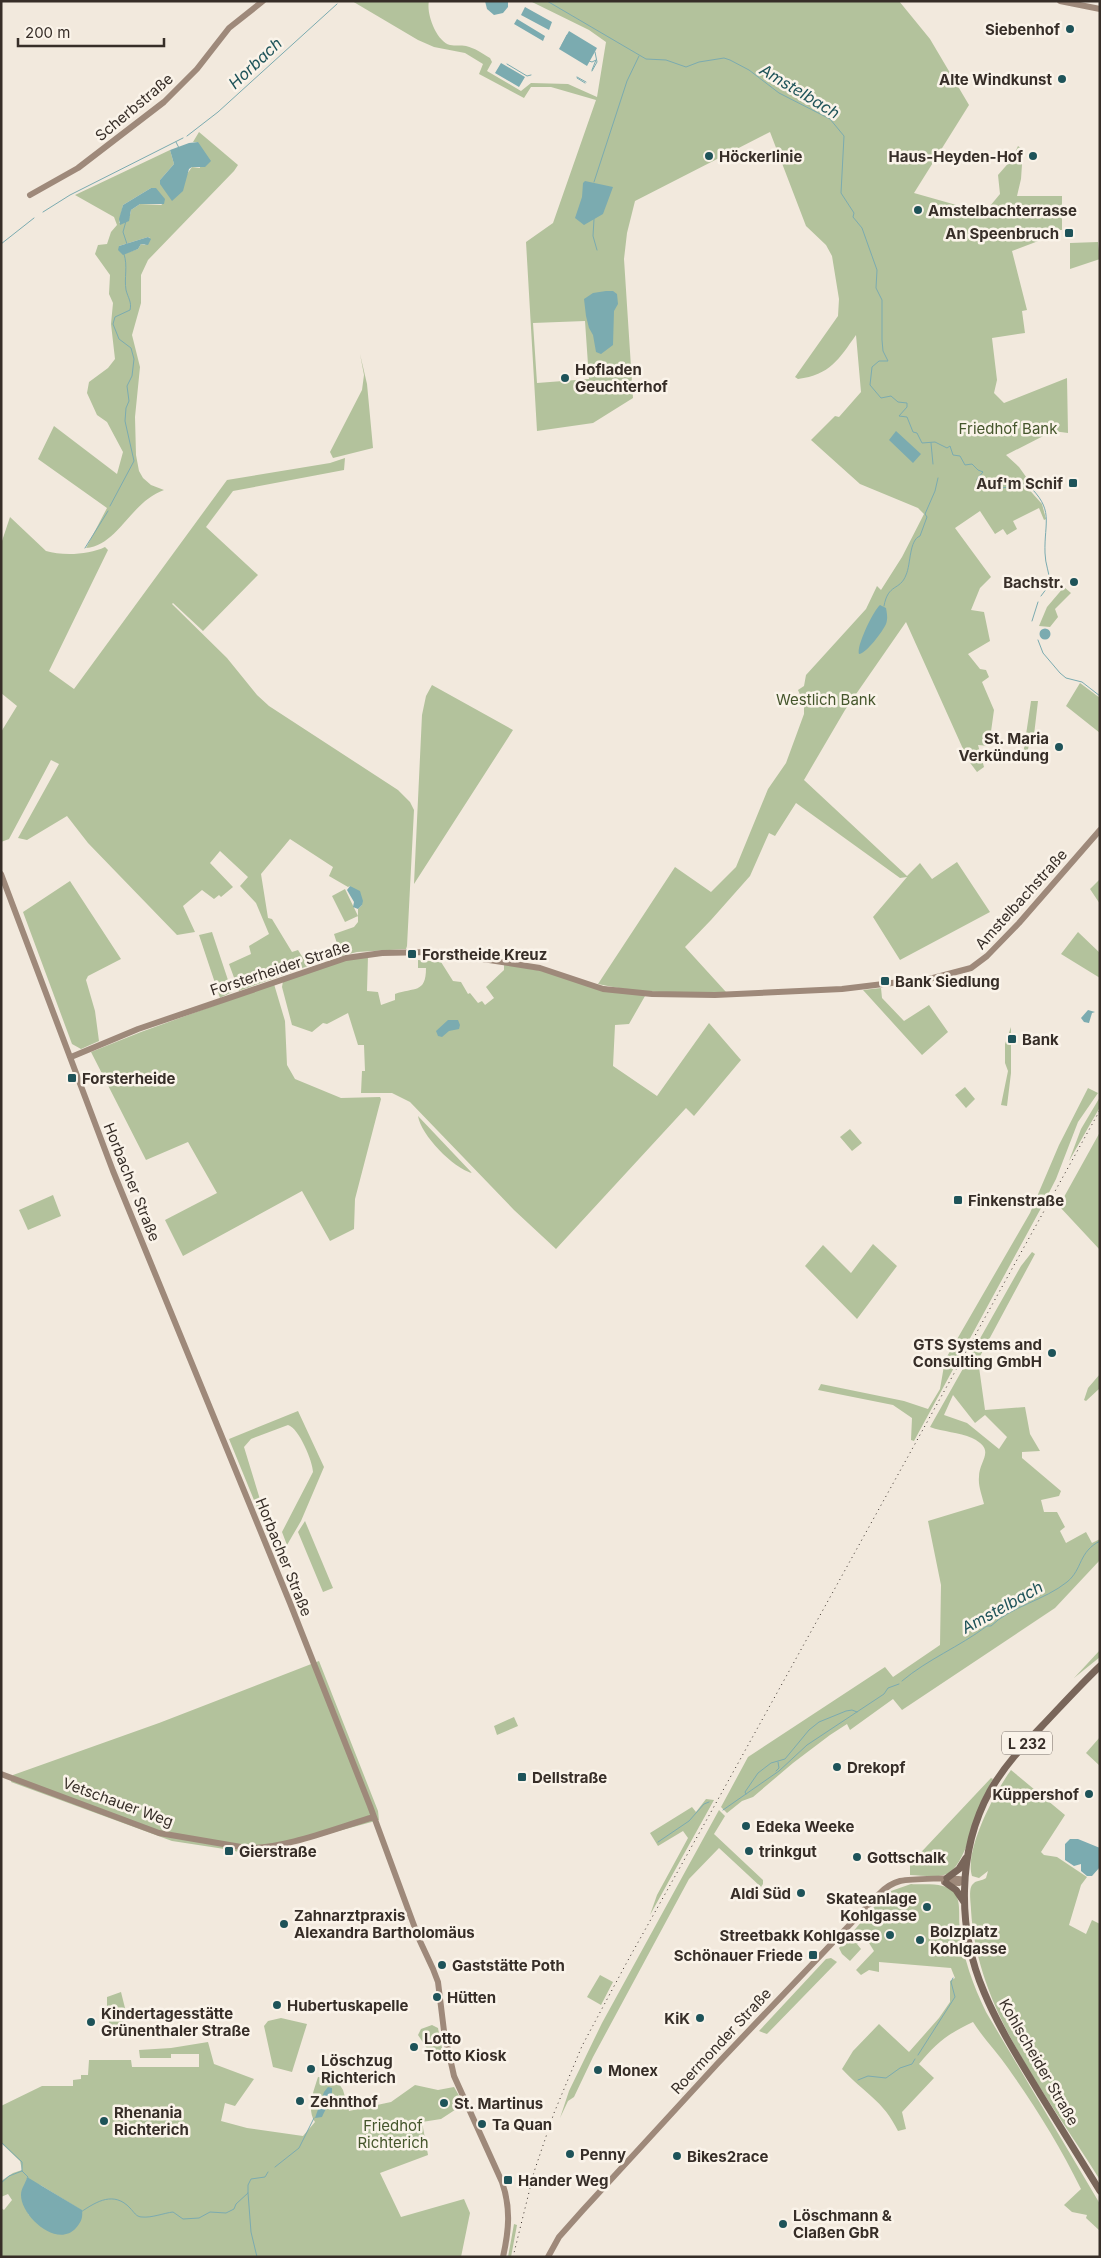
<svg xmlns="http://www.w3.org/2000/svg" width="1101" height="2258" font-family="Inter,sans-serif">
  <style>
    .green { fill: #b3c29c; fill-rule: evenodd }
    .water { fill: #7babb0 }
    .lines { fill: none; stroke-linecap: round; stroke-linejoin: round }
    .stream { stroke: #7babb0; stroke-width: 1 }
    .secondary { stroke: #9e897a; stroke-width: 6 }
    .primary { stroke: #79665a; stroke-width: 7 }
    .rail { stroke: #372e28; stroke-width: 1; stroke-dasharray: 1 4; stroke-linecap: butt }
    .poi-dot { fill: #1e5359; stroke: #faf3e9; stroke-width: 2 }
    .labels { text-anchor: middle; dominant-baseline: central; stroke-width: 5; stroke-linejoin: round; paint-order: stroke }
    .shield { fill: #faf3e9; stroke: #726962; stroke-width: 1 }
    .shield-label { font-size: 14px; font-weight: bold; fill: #372e28 }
    .poi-label { font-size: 15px; font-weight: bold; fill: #372e28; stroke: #faf3e9; text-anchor: start }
    .street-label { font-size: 15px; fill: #372e28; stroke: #faf3e9 }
    .park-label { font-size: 15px; fill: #45562c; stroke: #faf3e9 }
    .water-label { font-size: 16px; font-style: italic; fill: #1e5359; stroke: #faf3e9 }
  </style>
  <rect width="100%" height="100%" fill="#f2e9dd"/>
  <path class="green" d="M352,1H429C426,13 436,41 450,45C455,46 461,45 466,46C475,48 483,54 490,58L492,62L487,71L521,91L531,83L568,84L597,97L606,42L589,30L530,1H899L930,39L969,105L914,193L981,212L990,206L1000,194L998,175L1012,159L1018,146L1023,150L1021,179L1017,196H1062V230H1042L1041,240L1012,251L1027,310L1022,311L1025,333L992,338L997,380L994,393L1004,403L1067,378L1068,433L1053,431L1006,455L1019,467L1029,481L1025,485L1042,504L1046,519L1044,520L1039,508L1013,521L1017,529L1007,535L1003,529L995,534L980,511L955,528L991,577L980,588L971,610L984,612L990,641L968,654L980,669L986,670L989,677L982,682L994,710L989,746L978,745L984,767L977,772L968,760L906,622L845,710L804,780L907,876L920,863L932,879L957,862L990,912L900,960L873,917L907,877L900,878L796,803L775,836L769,833L750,876L711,920L685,947L726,992C683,993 640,994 598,984L675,867L711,892L736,867L768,789L786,763L804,714V704L798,690L804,686L806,675L866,609L877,586L881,590L902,557L924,514L918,508L860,484L811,440L835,416L839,417L861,392L856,335C839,359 830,375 798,379L795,377L838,316L839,299L832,256L826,245L806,226L770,132L635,201L627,233L624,259L633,398L593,423L537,431L526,242L553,223L596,100L551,87H531L524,98L479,74L483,64L465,53L434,47L418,40ZM585,321L589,379L537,383L533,323Z
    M199,132L238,165L234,171L148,260L141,275V303L132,335L140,367L135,417L136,455L139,471L143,478L151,485L164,490C130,502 119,545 86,548L107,508L38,459L54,426L117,474L123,452L107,422L97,415L87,393L89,382L108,368L115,359L111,324L113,303L109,294L110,275L95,254L98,245L107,244L111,232L117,225L114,217L75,195L170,150L174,164L160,180L187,174L192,167L200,168L198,142H193ZM151,188L162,205L140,204L131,210C130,219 127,221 119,223L123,205ZM148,237L150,238L145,245L141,244L138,249L126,253L119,246Z
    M1098,242L1100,259L1070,269V243Z
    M360,354L367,384L373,448L333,458L330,452L362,390L364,375Z
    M345,458L344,470L233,491L206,527L258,575L203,631L173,603L172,604L227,658L257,695L269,706L398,790L410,802L414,810L407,946L406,949L357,952L341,956L334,934L354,927L358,922V909L362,905L350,886L348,887L329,876L333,867L290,839L261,874L268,918L272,919L292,952L298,950L308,966L239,991L229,964L251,954L249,946L269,934L256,903L240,886L248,877L220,851L210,863L233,887L221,897L219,895L214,899L202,890L183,906L195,932L177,935L88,843L67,816L27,840L18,838L59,764L51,760L9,839L1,842V732L17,706L1,693V544L10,517L46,551C62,556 89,555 105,547L108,550L49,671L74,689L227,480L330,463Z
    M1064,587L1071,593L1055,609L1058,617L1050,627L1039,626L1047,607Z
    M1080,683L1100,698V733L1066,706Z
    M432,685L513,730L414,884L422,715L426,696Z
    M1031,701H1038L1034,735L1031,736L1026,758L1023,755Z
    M1100,879V904L1090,889Z
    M70,881L121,959L88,976L86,980L95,1011L99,1041L81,1049L72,1044L23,912Z
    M345,889L358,916L345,922L332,896Z
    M212,932L232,992L220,998L199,935Z
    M1078,932L1100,953V978L1061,954Z
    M368,956L367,991L378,992L381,1005L395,1000V994C414,987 426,994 426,968H418V960L441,962L453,981L461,982L468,994L470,993L478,1003L482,1001L485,1005L494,998L486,987L504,970V964L537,970L645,996L629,1024L615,1025L613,1066L657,1096L709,1023L741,1060L694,1116L686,1108L556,1249L514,1210L410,1102L392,1093H361L362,1071H365L364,1045H358L348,1013L327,1024L323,1023L312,1032L292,1025L282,987L283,981L340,961Z
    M274,984L285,1021L287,1065L295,1079L341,1098L380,1097L381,1099L355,1199L354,1229L330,1241L302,1191L183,1256L165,1220L217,1193L188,1142L146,1160L91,1052L141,1032Z
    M881,988L882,998L904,1021L929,1005L948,1032L922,1055L863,990Z
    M1011,1027V1073L1007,1106L1001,1105L1008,1071L1005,1063V1044Z
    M965,1087L975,1099L966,1108L955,1095Z
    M1088,1088L1098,1093L1078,1122L1056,1179L1040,1210L914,1441L911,1440L912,1418L893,1405L818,1390L821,1384L904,1401L928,1409L940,1389L945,1360L1030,1213L1059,1145Z
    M1100,1097V1107L1069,1161L1081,1129Z
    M418,1116L472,1173C453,1168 421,1135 418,1116Z
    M850,1129L862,1143L852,1151L840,1137Z
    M1100,1132V1250L1059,1206Z
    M53,1195L61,1216L28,1230L19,1210Z
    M873,1244L897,1266L857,1319L805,1266L823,1245L851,1273Z
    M1032,1252L1035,1254L978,1360L985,1410L1025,1407L1030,1434L1040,1451L1022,1452V1458L1061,1491L1059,1496L1041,1500L1044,1512H1057L1065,1527L1060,1531L1066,1543L1086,1532L1092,1543L1100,1539V1560L1055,1608L902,1710L893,1699L850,1730L847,1724L830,1735L793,1763L753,1797L742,1801L727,1813L721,1807L748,1757L885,1667L893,1677L940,1645L941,1585L928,1521L984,1504C982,1495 978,1486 979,1477C979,1460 997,1450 972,1438C959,1432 943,1432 930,1427L1021,1266ZM953,1395L975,1423L985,1415L1007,1437L999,1449L967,1423L944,1415Z
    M1100,1374V1388L1086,1401L1084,1400L1088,1388Z
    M298,1411L324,1467L301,1521L287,1545L282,1532L313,1472C313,1462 299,1428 288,1425L251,1439L244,1447L262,1506L273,1535L283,1552L278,1559L229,1439Z
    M305,1521L333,1588L323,1592L298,1532Z
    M1100,1650V1657L1074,1678Z
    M319,1661L378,1811L379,1820L250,1855L231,1850L172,1841L11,1782L13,1775L159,1723Z
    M514,1717L518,1726L497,1735L494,1726Z
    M1100,1737V1766L1086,1753Z
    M1011,1770L1065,1815L1041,1852L1044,1855L1057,1857L1087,1877L1081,1885L1069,1925L1086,1934L1092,1920L1100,1924V2180C1048,2096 977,2012 971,1910C971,1904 968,1888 973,1884C976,1880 982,1881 986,1878L988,1871L979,1878L972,1876C964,1850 995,1792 1011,1770Z
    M991,1778L993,1779C979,1801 968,1861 949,1873C939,1879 921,1875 910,1875V1864Z
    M706,1799L714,1800L650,1915L657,1895L688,1838L683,1831L658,1846L650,1833L692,1807L696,1812Z
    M719,1810L725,1816L714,1834L763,1880V1884L761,1887L719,1848L689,1879L593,2057L574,2097L568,2101L560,2118L569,2091L602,2023Z
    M911,1884C923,1885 943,1882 953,1891C962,1900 958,1916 960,1928C963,1958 973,1985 986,2012L1100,2204V2231L1086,2218L1087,2215L1072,2212L1064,2205L1081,2189C1060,2146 1035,2106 1008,2068C997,2052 983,2038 973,2022C949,2033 936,2043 919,2064L934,2078L902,2112L906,2129L898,2131C883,2100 864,2093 842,2069L853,2051L879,2024L909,2052L939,2018L950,2002V1981L955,1978L951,1968L879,1962V1972L869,1970L861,1975L856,1970L874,1951L869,1943L871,1939L866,1935L857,1944L861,1949L850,1961L842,1954L839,1948L880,1900L891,1891Z
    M831,1958L837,1962L767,2034L759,2031L826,1959Z
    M600,1975L613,1982L601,2005L587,1997Z
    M121,1992L125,2008L121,2014L128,2038L114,2036L107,2016V1997Z
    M281,2018L307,2024L292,2072L273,2067L264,2026L268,2021Z
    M432,2025L438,2028L444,2058L439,2062L432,2056L418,2035L421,2029Z
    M208,2042L214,2064L254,2079L235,2106L225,2103L221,2121L247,2128L303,2136L315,2122C306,2109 314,2090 318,2077L336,2079L343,2090L349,2111L391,2102L415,2085L438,2090L454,2087L464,2104L441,2119L422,2122L428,2155L380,2173L401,2217L464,2199L470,2213L461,2257H1V2208L4,2210L12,2200L8,2194L1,2197V2181L13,2173L22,2170L20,2161L1,2143V2106L42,2086H73V2080L81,2079V2075H88L89,2060H131L132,2067H199V2054H171V2058H140L139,2050L171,2048ZM27,2179L42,2186L81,2210L29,2215C22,2203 22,2192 27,2179Z
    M514,2224L517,2225L511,2257H508Z"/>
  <path class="water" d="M485,1H508V7L503,13L494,15L487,9Z
    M525,7L552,22L549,30L521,15Z
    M517,19L545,36L543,41L514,24Z
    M569,31L597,48L587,66L559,49Z
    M501,63L525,77L519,87L495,73Z
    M198,142L211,161L205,167H192L189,169L183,191L172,201L160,184V180L174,164L170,150L189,143Z
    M585,181L613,187L603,214L584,225L575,218L582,197L583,183Z
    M151,188H156L165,199L164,204H140L131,210L129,221L120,225L119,219L123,205Z
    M148,237L151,239L148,245L141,244L138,249L123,255L118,250L119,246Z
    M606,291H613L617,294L618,304L614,311L613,345L601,354L596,352L593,335L589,328L586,316L584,299L593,293Z
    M896,431L921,454L913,463L889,440Z
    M880,605L886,608C887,614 888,618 886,624C883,631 866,654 859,654C856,647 873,611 880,605Z
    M1039.5 634a5.5 5.5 0 1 1 11 0a5.5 5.5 0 1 1-11 0Z
    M350,886L360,891L363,901L362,905L358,909L353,907L354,902L347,890Z
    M1088,1010L1095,1012L1092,1013L1089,1023L1084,1022L1081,1018Z
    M448,1020H458L460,1025L459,1029L449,1031L442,1037L438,1036L436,1031Z
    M1070,1839H1078L1100,1848V1867L1092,1876H1087L1081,1871V1864L1074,1866L1065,1860V1844Z
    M328,2087L332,2088C333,2098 326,2108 322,2117L315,2118L324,2092Z
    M27,2177L82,2210C83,2218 81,2222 76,2228C57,2249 21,2216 21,2195C21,2188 26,2183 27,2177Z"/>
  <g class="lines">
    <path class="stream" d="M547,1L646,59L666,60L686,67L699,62L724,58L730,60L749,70L779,93L830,119L844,136L841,193L854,213L853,217L862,228L877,270L876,288L882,300V340L883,351L888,361H879L872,367L870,385L881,398L891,396L898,402L907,403V407L899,416L907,417L913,432L917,433L922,443L935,442L947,448L950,446L953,455L960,456L965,465L972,464L978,470L983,472L977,479L978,483L987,482L1002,488L1027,484C1055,510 1044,521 1045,553C1045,564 1050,574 1050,584L1041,596
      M562,45L567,35
      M589,61L592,62L596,60L592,70
      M507,64L527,76L531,75
      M592,71L597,62L595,52
      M577,77L586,82
      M577,78L585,83
      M187,136L218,112L337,4
      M176,142L179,148
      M594,182L627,81L639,56
      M43,212L70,195L183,138
      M594,219L593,236L597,250
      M126,221L123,232L127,244
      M1,244L34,218
      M931,443L933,464
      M110,506L134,461L125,421L126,408L129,401L127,386L132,376L134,359L131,348L119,339L113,324L115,317L130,310C132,302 128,298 126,290C124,278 128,266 124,254
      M85,548L108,511
      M884,606C888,583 900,591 906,575C911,564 909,540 920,536L927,517L925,514L935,491L938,478
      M1032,621L1038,602
      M1038,640L1043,653L1060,673L1066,678L1082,682L1100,696
      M902,1681C928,1659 959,1647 987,1626H991C1010,1607 1045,1600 1067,1582C1083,1569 1078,1552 1100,1541
      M776,1771L779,1768L778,1762
      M746,1794L745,1792L758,1773L771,1763L785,1759L809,1730L819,1722L846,1711L852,1710L857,1712
      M723,1810L779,1771L807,1745L884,1694L888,1688L899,1684
      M658,1842L689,1821L704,1804L709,1802
      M918,2055L953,2000L955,1997L951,1982L953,1978
      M858,2080L868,2076L886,2078L900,2068L912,2064L915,2059
      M1,2142L22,2162V2171L28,2177
      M275,2167L299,2148L314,2118
      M1,2183L9,2176L22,2171
      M248,2193L251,2232L257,2257
      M81,2212C97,2201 114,2191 130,2208C134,2212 136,2217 142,2217C152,2218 164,2213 173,2212L183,2219L199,2218L210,2212L226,2213L234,2209L236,2204L248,2193V2185L251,2179L265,2177L268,2172"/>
    <path class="secondary" d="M1060,1L1100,9
      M30,195L78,168L164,102L197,69L229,28L263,1
      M1,874L113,1171L290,1603L370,1806L419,1939L433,1969L438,1982L444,2031L454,2076L502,2182C511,2208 509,2230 503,2257
      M71,1057L138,1029L346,958L382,953L431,952L450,954L540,968L603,989L652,994L715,995L842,989L933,978L971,968L987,956L1019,923L1100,830
      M1,1774L159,1833L247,1848C285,1849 336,1828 374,1817
      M944,1882L959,1883L965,1880
      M548,2257L559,2237L583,2210L718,2063L879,1894C885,1888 892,1883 900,1881C910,1879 957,1877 965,1880"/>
    <path class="primary" d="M1100,1666C1080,1685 1061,1706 1042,1726C1023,1746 1004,1766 990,1791C957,1851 957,1929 984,1992C999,2028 1020,2061 1040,2094C1060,2126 1080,2159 1100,2191
      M947,1878L959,1869L966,1858
      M946,1883L956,1890L964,1902"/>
    <path class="rail" d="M513,2257L534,2172L554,2113L582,2046L627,1962L711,1812L1100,1110"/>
  </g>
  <g class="poi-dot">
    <circle cx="1070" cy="29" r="5"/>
    <circle cx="1062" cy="79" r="5"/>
    <circle cx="709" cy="156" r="5"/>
    <circle cx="1033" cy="156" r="5"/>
    <circle cx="918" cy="210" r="5"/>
    <rect x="1064" y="228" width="10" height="10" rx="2.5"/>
    <circle cx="565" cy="378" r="5"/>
    <rect x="1068" y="478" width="10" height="10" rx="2.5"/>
    <circle cx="1074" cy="582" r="5"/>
    <circle cx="1059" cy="747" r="5"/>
    <rect x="407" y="949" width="10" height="10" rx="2.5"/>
    <rect x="880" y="976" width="10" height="10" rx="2.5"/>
    <rect x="1007" y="1034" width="10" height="10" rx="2.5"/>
    <rect x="67" y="1073" width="10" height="10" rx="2.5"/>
    <rect x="953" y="1195" width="10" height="10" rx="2.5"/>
    <circle cx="1052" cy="1353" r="5"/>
    <circle cx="837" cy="1767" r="5"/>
    <rect x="517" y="1772" width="10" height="10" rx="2.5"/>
    <circle cx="1089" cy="1794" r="5"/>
    <circle cx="746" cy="1826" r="5"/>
    <rect x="224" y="1846" width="10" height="10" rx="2.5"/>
    <circle cx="749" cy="1851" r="5"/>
    <circle cx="857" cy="1857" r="5"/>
    <circle cx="801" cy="1893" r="5"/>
    <circle cx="927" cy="1907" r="5"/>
    <circle cx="284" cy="1924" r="5"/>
    <circle cx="890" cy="1935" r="5"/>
    <circle cx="920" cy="1940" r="5"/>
    <rect x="808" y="1950" width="10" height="10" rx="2.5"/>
    <circle cx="442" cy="1965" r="5"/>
    <circle cx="437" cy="1997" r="5"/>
    <circle cx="277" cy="2005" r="5"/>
    <circle cx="700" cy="2018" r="5"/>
    <circle cx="91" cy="2022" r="5"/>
    <circle cx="414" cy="2047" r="5"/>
    <circle cx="311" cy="2069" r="5"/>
    <circle cx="598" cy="2070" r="5"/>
    <circle cx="300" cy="2101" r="5"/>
    <circle cx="444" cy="2103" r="5"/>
    <circle cx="104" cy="2121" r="5"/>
    <circle cx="482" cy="2124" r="5"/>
    <circle cx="570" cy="2154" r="5"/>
    <circle cx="677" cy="2156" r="5"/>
    <rect x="503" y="2175" width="10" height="10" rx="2.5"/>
    <circle cx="783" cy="2224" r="5"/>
  </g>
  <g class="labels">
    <rect class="shield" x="1002" y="1731.5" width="50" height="23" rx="4"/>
    <g class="shield-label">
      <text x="1027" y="1743">L 232</text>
    </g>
    <g class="poi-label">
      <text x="1060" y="29" text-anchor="end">Siebenhof</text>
      <text x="1052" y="79" text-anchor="end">Alte Windkunst</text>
      <text x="719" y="156">Höckerlinie</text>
      <text x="1023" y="156" text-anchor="end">Haus-Heyden-Hof</text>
      <text x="928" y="210">Amstelbachterrasse</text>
      <text x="1059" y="233" text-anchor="end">An Speenbruch</text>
      <text x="575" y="369">Hofladen<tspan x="575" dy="17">Geuchterhof</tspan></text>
      <text x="1063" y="483" text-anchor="end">Auf'm Schif</text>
      <text x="1064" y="582" text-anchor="end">Bachstr.</text>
      <text x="1049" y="738" text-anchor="end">St. Maria<tspan x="1049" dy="17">Verkündung</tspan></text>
      <text x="422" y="954">Forstheide Kreuz</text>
      <text x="895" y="981">Bank Siedlung</text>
      <text x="1022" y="1039">Bank</text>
      <text x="82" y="1078">Forsterheide</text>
      <text x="968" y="1200">Finkenstraße</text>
      <text x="1042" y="1344" text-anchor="end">GTS Systems and<tspan x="1042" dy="17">Consulting GmbH</tspan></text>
      <text x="847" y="1767">Drekopf</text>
      <text x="532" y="1777">Dellstraße</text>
      <text x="1079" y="1794" text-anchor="end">Küppershof</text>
      <text x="756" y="1826">Edeka Weeke</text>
      <text x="239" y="1851">Gierstraße</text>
      <text x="759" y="1851">trinkgut</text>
      <text x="867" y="1857">Gottschalk</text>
      <text x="791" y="1893" text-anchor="end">Aldi Süd</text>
      <text x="917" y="1898" text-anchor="end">Skateanlage<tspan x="917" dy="17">Kohlgasse</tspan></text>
      <text x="294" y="1915">Zahnarztpraxis<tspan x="294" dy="17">Alexandra Bartholomäus</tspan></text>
      <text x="930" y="1931">Bolzplatz<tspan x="930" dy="17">Kohlgasse</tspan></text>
      <text x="880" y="1935" text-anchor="end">Streetbakk Kohlgasse</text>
      <text x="803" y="1955" text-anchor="end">Schönauer Friede</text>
      <text x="452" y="1965">Gaststätte Poth</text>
      <text x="447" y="1997">Hütten</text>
      <text x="287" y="2005">Hubertuskapelle</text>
      <text x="101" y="2013">Kindertagesstätte<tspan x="101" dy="17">Grünenthaler Straße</tspan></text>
      <text x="690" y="2018" text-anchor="end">KiK</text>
      <text x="424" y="2038">Lotto<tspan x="424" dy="17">Totto Kiosk</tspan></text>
      <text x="321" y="2060">Löschzug<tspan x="321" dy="17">Richterich</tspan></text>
      <text x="608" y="2070">Monex</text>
      <text x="310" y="2101">Zehnthof</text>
      <text x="454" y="2103">St. Martinus</text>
      <text x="114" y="2112">Rhenania<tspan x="114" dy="17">Richterich</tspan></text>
      <text x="492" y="2124">Ta Quan</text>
      <text x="580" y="2154">Penny</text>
      <text x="687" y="2156">Bikes2race</text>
      <text x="518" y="2180">Hander Weg</text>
      <text x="793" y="2215">Löschmann &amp;<tspan x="793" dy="17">Claßen GbR</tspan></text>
    </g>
    <g class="street-label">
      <text transform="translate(134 107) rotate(-40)">Scherbstraße</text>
      <text transform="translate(1021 899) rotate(-48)">Amstelbachstraße</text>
      <text transform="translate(280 968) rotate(-18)">Forsterheider Straße</text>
      <text transform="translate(132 1182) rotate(68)">Horbacher Straße</text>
      <text transform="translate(284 1557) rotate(68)">Horbacher Straße</text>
      <text transform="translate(118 1802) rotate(20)">Vetschauer Weg</text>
      <text transform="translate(721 2041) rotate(-47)">Roermonder Straße</text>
      <text transform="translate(1039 2062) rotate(60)">Kohlscheider Straße</text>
    </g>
    <g class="park-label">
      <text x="1008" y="428">Friedhof Bank</text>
      <text x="826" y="699">Westlich Bank</text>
      <text x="393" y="2125">Friedhof<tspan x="393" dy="17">Richterich</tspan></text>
    </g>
    <g class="water-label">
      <text transform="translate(255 63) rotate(-43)">Horbach</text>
      <text transform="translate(800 91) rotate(31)">Amstelbach</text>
      <text transform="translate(1002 1607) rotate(-29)">Amstelbach</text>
    </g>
  </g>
  <rect width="1101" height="2258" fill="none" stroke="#372e28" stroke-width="5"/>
  <path d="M18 38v8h146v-8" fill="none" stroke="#372e28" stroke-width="2.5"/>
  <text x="25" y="38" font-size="15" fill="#372e28" stroke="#faf3e9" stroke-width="4" paint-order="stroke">200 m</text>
</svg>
